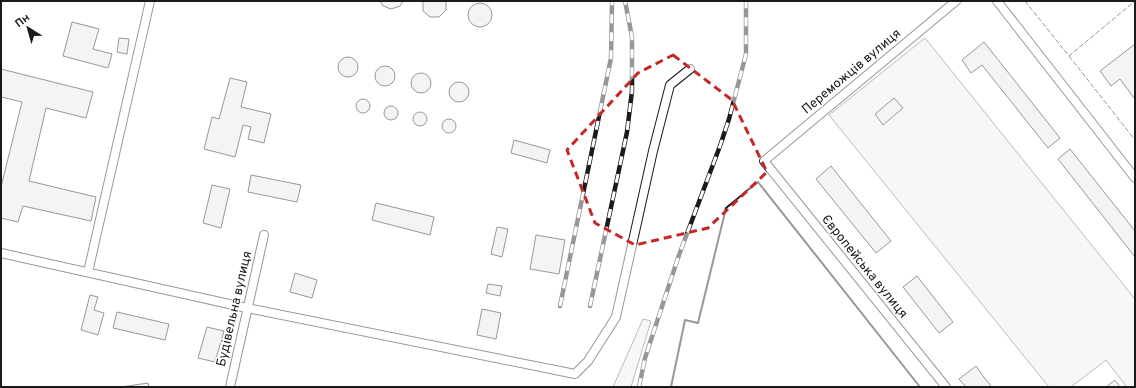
<svg xmlns="http://www.w3.org/2000/svg" width="1136" height="388" font-family="Overpass,sans-serif">
  <style>
    .built { fill: #ededed; stroke: #6a6a6a }
    .building { fill: #e6e6e6; stroke: #1a1a1a }
    .lines { fill: none; stroke-linecap: round; stroke-linejoin: round }
    .street-casing { stroke: #1a1a1a; stroke-width: 10 }
    .street { stroke: #fff; stroke-width: 8 }
    .rail-casing { stroke: #1a1a1a; stroke-width: 4.5 }
    .rail { stroke: #fff; stroke-width: 3; stroke-dasharray: 9; stroke-linecap: butt }
    .fence { stroke: #1a1a1a; stroke-width: 1; stroke-dasharray: 5 2; stroke-linecap: butt }
    .wall { stroke: #1a1a1a; stroke-width: 2 }
    .marked { fill: none; stroke: #c62828; stroke-width: 3; stroke-dasharray: 8 5; stroke-linejoin: round }
    .labels { text-anchor: middle; dominant-baseline: central; stroke-width: 3; stroke-linejoin: round; paint-order: stroke }
    .street-label { font-size: 13px; fill: #1a1a1a; stroke: #fff }
  </style>
  <rect width="100%" height="100%" fill="#fff"/>
  <path class="built" d="M925,38L1135,299V387H1127L1106,360L1071,387H1049L829,115Z
    M643,319L651,321L631,387H613Z"/>
  <path class="building" d="M380,1H403L400,6L391,9L383,6Z
    M423,1H446V10L439,17H430L423,11Z
    M468 15a12 12 0 1 1 24 0a12 12 0 1 1-24 0Z
    M72,22L99,29L93,49L112,54L108,68L63,56Z
    M119,38L129,39L127,54L117,52Z
    M984,42L1060,138L1048,148L982,65L971,73L962,60Z
    M1135,44V97L1134,98L1120,79L1111,86L1100,71Z
    M338 67a10 10 0 1 1 20 0a10 10 0 1 1-20 0Z
    M375 76a10 10 0 1 1 20 0a10 10 0 1 1-20 0Z
    M1,69L93,92L86,118L46,108L29,181L96,197L91,221L23,206L18,222L1,218V187L22,102L1,97Z
    M411 83a10 10 0 1 1 20 0a10 10 0 1 1-20 0Z
    M230,78L247,82L241,107L271,114L264,143L248,139L251,127L243,125L235,157L204,149L212,117L219,119Z
    M449 92a10 10 0 1 1 20 0a10 10 0 1 1-20 0Z
    M894,98L903,108L883,125L875,114Z
    M356 106a7 7 0 1 1 14 0a7 7 0 1 1-14 0Z
    M384 113a7 7 0 1 1 14 0a7 7 0 1 1-14 0Z
    M413 119a7 7 0 1 1 14 0a7 7 0 1 1-14 0Z
    M442 126a7 7 0 1 1 14 0a7 7 0 1 1-14 0Z
    M514,140L550,150L547,163L511,153Z
    M1070,149L1135,231V257L1058,159Z
    M831,166L891,241L876,253L816,179Z
    M251,175L301,185L297,202L248,192Z
    M212,185L230,189L221,228L203,223Z
    M376,203L434,217L430,235L372,220Z
    M497,227L508,229L502,257L491,254Z
    M536,235L565,240L559,274L530,269Z
    M295,273L317,280L312,298L290,292Z
    M917,276L953,322L939,333L903,287Z
    M488,284L502,286L500,296L486,293Z
    M90,295L98,297L94,310L104,313L98,335L81,330Z
    M482,309L501,313L496,339L477,335Z
    M117,312L169,324L165,340L113,328Z
    M207,327L224,331L215,362L198,358Z
    M976,366L983,376L992,387H966L959,379Z
    M1115,380L1120,387H1106Z
    M148,383L149,387H121Z"/>
  <g class="lines">
    <defs>
      <path id="street" d="M997,1L1135,178
        M1,253L247,308L575,374L588,361L616,317L653,151L670,85L690,69
        M88,272L150,1
        M230,387L264,235
        M946,387L764,161L956,1"/>
    </defs>
    <use href="#street" class="street-casing"/>
    <use href="#street" class="street"/>
    <defs>
      <path id="rail" d="M560,306L611,58L612,1
        M590,306L627,132L632,91V37L625,1
        M639,387L645,358L679,255L720,146L729,119L746,54V1"/>
    </defs>
    <use href="#rail" class="rail-casing"/>
    <use href="#rail" class="rail"/>
    <path class="fence" d="M1025,1L1069,56L1135,1
      M1069,56L1135,140"/>
    <path class="wall" d="M671,387L685,320L698,323L726,208L758,182L920,387"/>
  </g>
  <path d="M0 0H1136V388H0ZM673,55L732,100L767,172L708,228L635,245L595,223L567,150L638,73Z" fill="#fff" fill-opacity=".55" fill-rule="evenodd"/>
  <path class="marked" d="M673,55L732,100L767,172L708,228L635,245L595,223L567,150L638,73Z"/>
  <g class="labels">
    <g class="street-label">
      <text transform="translate(852 72) rotate(-40)">Переможців вулиця</text>
      <text transform="translate(864 267) rotate(51)">Європейська вулиця</text>
      <text transform="translate(235 309) rotate(-77)">Будівельна вулиця</text>
    </g>
  </g>
  <rect width="1136" height="388" fill="none" stroke="#1a1a1a" stroke-width="4"/>
  <g transform="translate(28 28) rotate(323)" stroke="#ffffff" stroke-width="3" paint-order="stroke">
  <path d="M0-3L7 15L0 10L-7 15Z" fill="#1a1a1a"/>
  <text y="-6" font-size="11" font-weight="bold" text-anchor="middle" fill="#1a1a1a">Пн</text>
  </g>
</svg>
